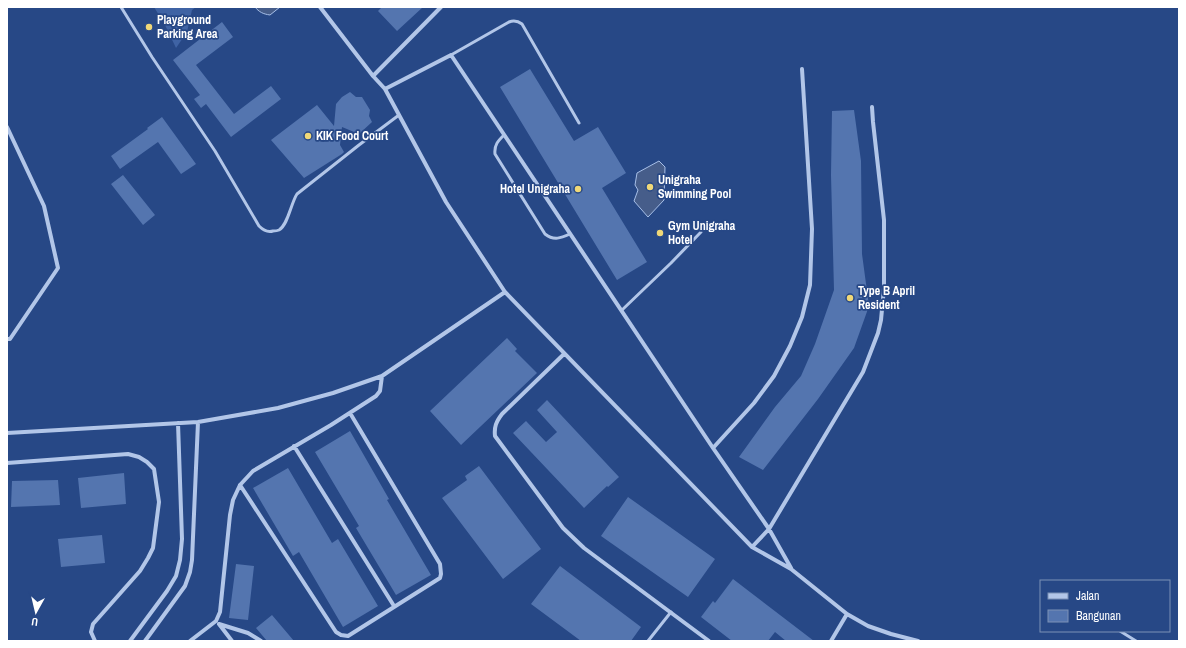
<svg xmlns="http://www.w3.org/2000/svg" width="1186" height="648" font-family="'Archivo Narrow',sans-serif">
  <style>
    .green { fill: #3f63a4 }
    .water { fill: #465d8a; stroke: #a7bfe8 }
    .building { fill: #5475af }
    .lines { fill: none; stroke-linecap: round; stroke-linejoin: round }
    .service { stroke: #b2c6e8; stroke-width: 3 }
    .minor { stroke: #b2c6e8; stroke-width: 4 }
    .poi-dot { fill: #f0d878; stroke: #274886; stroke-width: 1.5 }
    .labels { text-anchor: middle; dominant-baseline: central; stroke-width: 3.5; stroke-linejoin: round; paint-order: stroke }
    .poi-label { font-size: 12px; font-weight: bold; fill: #fff; stroke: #274886; text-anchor: start }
  </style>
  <rect width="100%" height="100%" fill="#274886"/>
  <path class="green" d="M154,7H196L192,10L187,32L176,48L165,25Z"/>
  <path class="water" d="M255,7H280L270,15C263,14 259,12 255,7Z
    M659,161L665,167L664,200L648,217L634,201L638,190L635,185L637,173Z"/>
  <path class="building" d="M382,7H423L397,31L378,11Z
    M222,22L233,37L196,65L234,114L271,86L281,99L231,137L206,104L201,108L194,99L200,95L173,60Z
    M530,69L574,141L598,127L626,173L602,188L647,262L617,280L500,87Z
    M350,92L356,97H362L370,110L369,116L372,122L359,134L342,127L340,145L344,152L342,154L304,178L271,140L317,105L334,126L336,104L342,97Z
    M854,110L861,161L862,254L869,306L854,348L818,399L763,470L739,457L775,407L801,376L815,344L834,290L831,175L832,111Z
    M162,117L196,164L181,174L158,142L120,169L111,156L148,129L147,128Z
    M123,175L155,215L143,225L111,184Z
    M507,338L517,349L515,351L537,373L461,445L430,411Z
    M547,400L619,477L608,487L607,486L584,508L513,433L526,421L546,442L557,432L537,410Z
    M350,431L389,499L387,500L431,575L396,595L356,528L359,526L315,452Z
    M479,466L541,549L503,579L442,498L467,480L465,476Z
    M288,468L332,543L338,539L378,606L343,627L299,552L293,556L253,488Z
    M124,473L126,504L81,508L78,478Z
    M58,480L60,505L11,507L12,481Z
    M628,497L715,559L688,597L601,536Z
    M102,535L105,563L61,567L58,539Z
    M236,564L254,566L248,620L229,618Z
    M560,566L641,627L631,641H581L531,604Z
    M733,579L814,641H786L775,632L768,641H732L701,617L713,601L715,603Z
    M272,615L294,641H267L256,628Z"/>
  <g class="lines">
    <path class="service" d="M121,7L152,57L215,151L259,226C263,230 267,233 273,231C275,231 277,231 279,230C288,225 291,203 297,194L359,145L399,115
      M451,55L509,22C514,20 518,21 522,24L579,123
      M504,135C498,141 494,145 495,154L545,234C554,241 561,238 570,234
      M622,310L671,263L701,232
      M1120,631L1136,641
      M648,641L671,612"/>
    <path class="minor" d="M320,7L373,76L385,89L446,202L505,292L752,547L791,569L847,614L868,626L891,634L918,641
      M373,76L441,7
      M385,89L451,55L713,448L769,529L791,568
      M7,127L44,206L58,268L10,339H7
      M564,354L502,414C496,422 494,427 495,436L563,528L584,548L709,641
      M7,433L198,422L278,408L333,393L382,376L505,292
      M294,446L394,606
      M713,448L754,403L774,376L790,346L802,317L810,285L812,229L802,69
      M7,463L128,454L139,457L147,462L154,469L159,502L153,548L148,558L140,571L93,624L91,632L95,641
      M240,485L336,632L341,635L348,636L440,578L441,574L440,564L350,413
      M752,547L769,529L863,372L878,333L881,320L884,288V220L873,122L872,107
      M219,624L248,633L261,641
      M219,624L232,641
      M130,641L167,591L176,576L180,560L182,539L178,423
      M145,641L185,586L190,572L192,560L198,422
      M190,641L216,621L220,612L230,515L233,500L240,485L253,471L331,425L376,396L380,391L382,376
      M831,641L847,614"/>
  </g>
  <g class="poi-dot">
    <circle cx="149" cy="27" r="4"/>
    <circle cx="308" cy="136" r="4"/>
    <circle cx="650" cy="187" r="4"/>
    <circle cx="578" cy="189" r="4"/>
    <circle cx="660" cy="233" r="4"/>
    <circle cx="850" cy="298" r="4"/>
  </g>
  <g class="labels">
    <g class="poi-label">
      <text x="157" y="20">Playground<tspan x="157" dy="14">Parking Area</tspan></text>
      <text x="316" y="136">KIK Food Court</text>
      <text x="658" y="180">Unigraha<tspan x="658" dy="14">Swimming Pool</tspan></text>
      <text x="570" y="189" text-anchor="end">Hotel Unigraha</text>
      <text x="668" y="226">Gym Unigraha<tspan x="668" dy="14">Hotel</tspan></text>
      <text x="858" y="291">Type B April<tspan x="858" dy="14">Resident</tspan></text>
    </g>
  </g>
  <rect width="1186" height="648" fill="none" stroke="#ffffff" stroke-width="16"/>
  <rect x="1040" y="580" width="130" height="52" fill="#274886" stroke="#7d91b6"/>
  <rect x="1048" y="593" width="20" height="6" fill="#b2c6e8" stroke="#7d91b6"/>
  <text x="1076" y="600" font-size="12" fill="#ffffff">Jalan</text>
  <rect x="1048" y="610" width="20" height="12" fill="#5475af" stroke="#7d91b6"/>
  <text x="1076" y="620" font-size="12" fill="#ffffff">Bangunan</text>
  <g transform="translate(36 612) rotate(188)" stroke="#274886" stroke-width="3" paint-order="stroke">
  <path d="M0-3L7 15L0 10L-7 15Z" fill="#ffffff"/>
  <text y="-6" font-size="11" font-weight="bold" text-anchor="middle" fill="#ffffff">U</text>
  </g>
</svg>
